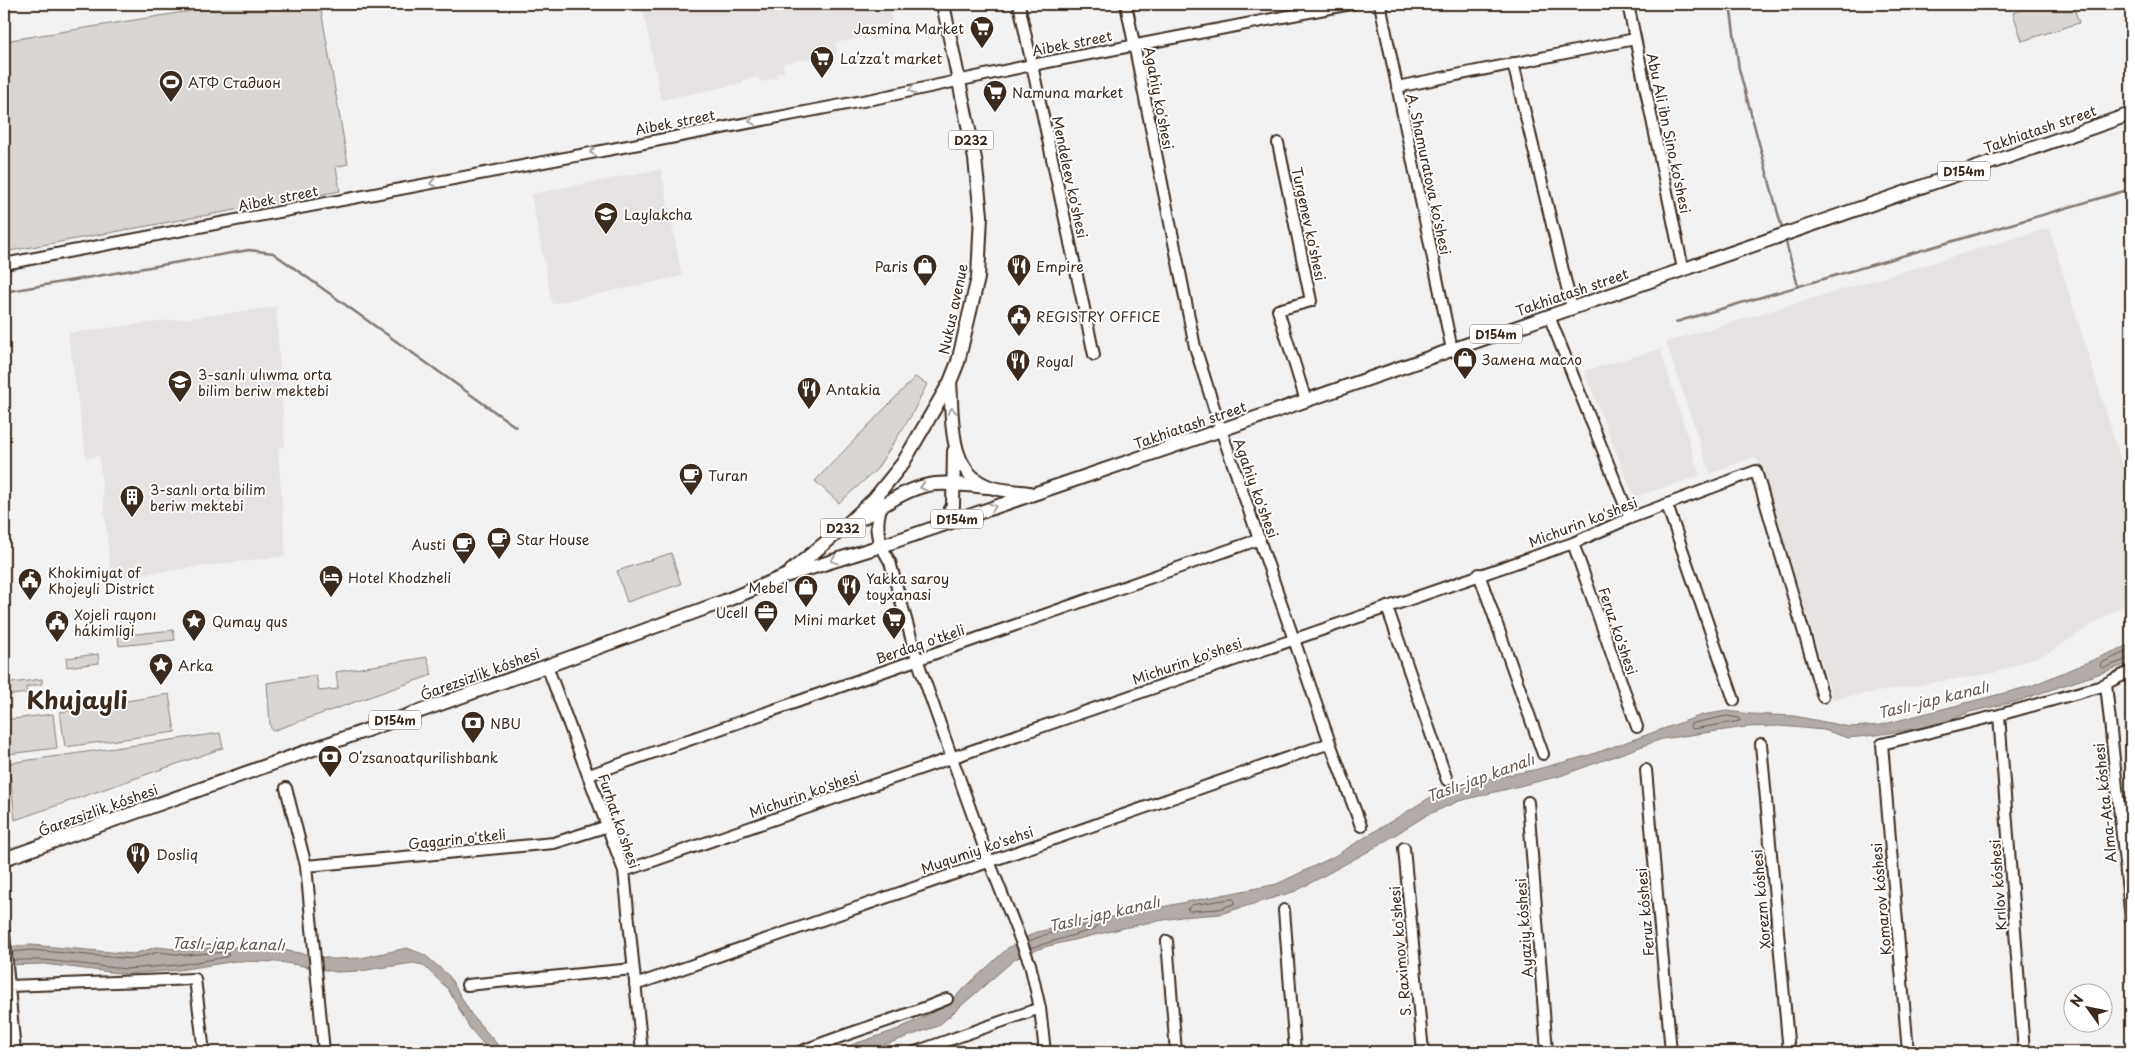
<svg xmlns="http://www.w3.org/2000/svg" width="2135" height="1056" font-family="'Playpen Sans',sans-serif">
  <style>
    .built { fill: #e6e3e2 }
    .green { fill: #d8d5d2; stroke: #8a8078 }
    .water { fill: #b2aba7; stroke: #827770 }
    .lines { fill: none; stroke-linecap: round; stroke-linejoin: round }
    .shore { stroke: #6b5e55; stroke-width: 1 }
    .stream { stroke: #827770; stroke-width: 2.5 }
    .minor-casing { stroke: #3b2a1e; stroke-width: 14 }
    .major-casing { stroke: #3b2a1e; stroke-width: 16 }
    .minor { stroke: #fff; stroke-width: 10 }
    .major { stroke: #fff; stroke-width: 12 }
    .oneway { stroke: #a79f9a }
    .labels { text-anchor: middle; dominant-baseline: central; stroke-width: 4; stroke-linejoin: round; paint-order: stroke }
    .shield { fill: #fff; stroke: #766a62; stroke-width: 1 }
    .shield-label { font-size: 12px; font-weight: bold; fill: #3b2a1e }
    .poi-label { font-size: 14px; fill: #3b2a1e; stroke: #fff; text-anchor: start }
    .street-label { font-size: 14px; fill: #3b2a1e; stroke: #fff }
    .water-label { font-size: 15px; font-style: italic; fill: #65574e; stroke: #fff }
    .town-label { font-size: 24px; font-weight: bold; fill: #3b2a1e; stroke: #fff }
  </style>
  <rect width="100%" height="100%" fill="#f3f2f2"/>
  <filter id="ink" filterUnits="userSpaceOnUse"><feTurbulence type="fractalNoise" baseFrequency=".02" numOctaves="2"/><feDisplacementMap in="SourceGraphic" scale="10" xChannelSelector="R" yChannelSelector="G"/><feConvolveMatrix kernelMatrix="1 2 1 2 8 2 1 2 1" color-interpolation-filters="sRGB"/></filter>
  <g filter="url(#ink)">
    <path class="built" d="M642,4H888L892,24H896L897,35L870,40L869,36L835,43L837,54L783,63L784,72L776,73L777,78L760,82L758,77L743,80V83L661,100Z
      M661,169L682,276L552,304L531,194Z
      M2049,228L2131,493V600L2050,652L1994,673L1833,699L1759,461L1753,457L1710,474L1666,342Z
      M276,307L285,446L278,449L286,556L111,578L99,456L86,458L68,333Z
      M1660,349L1700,476L1634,497L1584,371Z"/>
    <path class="green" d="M234,4H320L348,164L336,167L340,191L4,252V41Z
      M2041,4H2073L2079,23L2022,41L2013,13Z
      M915,377L927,384L911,416L876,470L839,503L815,481Z
      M671,553L681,584L627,602L617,571Z
      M173,630L175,640L119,646L118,636Z
      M98,654L99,663L67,667L66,658Z
      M427,657L432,675L272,731L270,725L267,683L316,675L319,691L338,689L336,672Z
      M42,679V684L26,687L27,693L4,696V684Z
      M169,694L175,732L65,747L60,712Z
      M53,714L57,748L8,754L4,720Z
      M220,733L223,748L15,820L9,763Z"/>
    <path class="water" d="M2131,644V663L2014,702L1970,712L1939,725L1876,735L1848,738L1824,730L1780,726L1746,727L1662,739L1560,776L1459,801L1427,815L1369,851L1296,891L1220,914L1181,917L1141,924L1044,947L1015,959L938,1026L864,1052H830L896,1030L944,1007L1009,947L1036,932L1277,884L1333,857L1434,795L1477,781L1534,770L1590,755L1702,715L1727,711L1751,714L1794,716L1850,727L1881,725L2031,686Z
      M31,945L133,954L157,947L184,950L221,947H266L333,959L361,958L407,948L425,955L449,976L471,1014L504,1052H490L469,1027L448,989L423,965L413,963L360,971L337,972L280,962L236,961L179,970L126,974L44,964L4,965V947Z"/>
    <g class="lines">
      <path class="shore" d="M2131,650L2101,663L2100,666L2103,668L2131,658
        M1727,716L1739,718L1740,721L1693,729L1690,727L1691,724Z
        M1233,899L1235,901L1234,904L1219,909L1190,911L1187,909L1192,905Z
        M1028,942C1048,931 1072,929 1094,924L1097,926L1095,929L1030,948
        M12,952L31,950L133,959L158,952L184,955L227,952L229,955L227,957L178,965L126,969L44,960H13"/>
      <path class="stream" d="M1730,4L1739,69L1783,232
        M1785,239L1798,286
        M4,292L249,250L273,253L516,427
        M1676,322L2131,189"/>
      <defs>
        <path id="minor" d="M1019,4L1094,355
          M1126,4L1195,347L1221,430L1330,743L1361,826
          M1380,4L1452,350
          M1628,4L1683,269
          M1513,63L1572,308
          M1397,87L1635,39
          M1278,143L1311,301L1278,310L1306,401
          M4,264L649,142L878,98L1032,65L1351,4
          M1549,316L1630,518
          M1667,505L1734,700
          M1573,543L1637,727
          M881,546L890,562L917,659L952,758L989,861L1030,964L1040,1008L1045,1052
          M1479,574L1543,754
          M1387,607L1447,780
          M547,666L624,871L642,1052
          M2106,684L2131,920
          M1999,715L2024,1052
          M1761,744L1789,1052
          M1646,770L1671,1052
          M589,775L1260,539
          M286,788L306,866L324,1052
          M1528,802L1547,1052
          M1404,848L1423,1052
          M306,866L554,843L608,826
          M624,871L1573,543L1630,518L1756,471L1823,697
          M1284,910L1295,1052
          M4,933L15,1052
          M1167,941L1176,1052
          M467,985L633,969
          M635,985L1330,743
          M9,986L195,979L204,1052
          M800,1052C848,1032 899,1019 947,999
          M915,1052L1040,1008
          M1908,1052L1882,744L1999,715L2099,687L2131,671"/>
        <path id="major" d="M950,382C953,418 947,473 990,487C1002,491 1016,491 1029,493
          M862,518C883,506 904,490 928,485C947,481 968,486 987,487
          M943,523L953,506L954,451
          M881,546C876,529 876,518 882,502
          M791,571L842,529L874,499L903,463L950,382L958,362L978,278L981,215L975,159L943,4
          M4,859L547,666L725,601L785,576L881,546L1221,430L2131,114"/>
      </defs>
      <use href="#minor" class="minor-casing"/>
      <use href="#major" class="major-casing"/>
      <use href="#minor" class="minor"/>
      <use href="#major" class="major"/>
    </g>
    <defs><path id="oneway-chevron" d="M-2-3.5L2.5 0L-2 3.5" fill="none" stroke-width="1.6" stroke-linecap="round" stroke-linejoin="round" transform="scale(1.25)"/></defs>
    <g class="oneway">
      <use href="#oneway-chevron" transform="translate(912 90) rotate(168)"/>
      <use href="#oneway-chevron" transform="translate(752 121) rotate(169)"/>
      <use href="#oneway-chevron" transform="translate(593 152) rotate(169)"/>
      <use href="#oneway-chevron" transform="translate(433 183) rotate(169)"/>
      <use href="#oneway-chevron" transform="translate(952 411) rotate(-95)"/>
      <use href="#oneway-chevron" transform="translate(923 487) rotate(163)"/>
      <use href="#oneway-chevron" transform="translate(993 507) rotate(-18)"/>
      <use href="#oneway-chevron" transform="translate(834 560) rotate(162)"/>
    </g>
  </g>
  <defs>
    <symbol id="supermarket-pin" viewBox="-11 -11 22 30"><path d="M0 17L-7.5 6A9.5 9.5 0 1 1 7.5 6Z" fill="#3b2a1e" stroke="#fff"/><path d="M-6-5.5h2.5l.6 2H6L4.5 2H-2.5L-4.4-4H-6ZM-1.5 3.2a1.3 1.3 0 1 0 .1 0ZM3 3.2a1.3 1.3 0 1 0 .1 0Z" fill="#fff"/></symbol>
    <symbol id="stadium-pin" viewBox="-11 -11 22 30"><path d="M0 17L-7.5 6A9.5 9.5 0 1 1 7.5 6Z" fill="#3b2a1e" stroke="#fff"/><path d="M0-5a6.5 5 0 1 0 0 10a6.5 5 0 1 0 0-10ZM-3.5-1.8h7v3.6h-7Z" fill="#fff"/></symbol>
    <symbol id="school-pin" viewBox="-11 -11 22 30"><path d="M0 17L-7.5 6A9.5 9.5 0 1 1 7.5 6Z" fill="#3b2a1e" stroke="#fff"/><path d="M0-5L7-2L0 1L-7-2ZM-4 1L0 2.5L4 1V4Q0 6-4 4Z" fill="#fff"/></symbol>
    <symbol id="shop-pin" viewBox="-11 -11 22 30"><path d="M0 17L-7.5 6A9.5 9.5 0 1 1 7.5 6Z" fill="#3b2a1e" stroke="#fff"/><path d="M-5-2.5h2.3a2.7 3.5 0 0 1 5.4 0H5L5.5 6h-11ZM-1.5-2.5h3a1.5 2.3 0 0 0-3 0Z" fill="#fff"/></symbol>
    <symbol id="restaurant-pin" viewBox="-11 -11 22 30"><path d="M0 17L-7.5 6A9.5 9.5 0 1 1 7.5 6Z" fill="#3b2a1e" stroke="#fff"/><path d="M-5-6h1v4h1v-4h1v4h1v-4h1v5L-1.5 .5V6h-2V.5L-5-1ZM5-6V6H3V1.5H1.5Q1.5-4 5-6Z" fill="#fff"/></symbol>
    <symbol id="civic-pin" viewBox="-11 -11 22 30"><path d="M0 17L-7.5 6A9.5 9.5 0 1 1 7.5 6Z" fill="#3b2a1e" stroke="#fff"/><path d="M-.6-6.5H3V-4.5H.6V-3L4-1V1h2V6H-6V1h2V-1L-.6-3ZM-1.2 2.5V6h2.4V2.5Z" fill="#fff"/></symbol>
    <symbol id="cafe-pin" viewBox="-11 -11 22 30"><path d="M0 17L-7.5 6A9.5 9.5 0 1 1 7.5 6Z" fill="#3b2a1e" stroke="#fff"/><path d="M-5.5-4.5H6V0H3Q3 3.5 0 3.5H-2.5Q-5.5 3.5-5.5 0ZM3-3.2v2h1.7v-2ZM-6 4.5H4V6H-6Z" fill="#fff"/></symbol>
    <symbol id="building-pin" viewBox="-11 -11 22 30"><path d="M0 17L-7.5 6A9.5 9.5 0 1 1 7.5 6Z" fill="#3b2a1e" stroke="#fff"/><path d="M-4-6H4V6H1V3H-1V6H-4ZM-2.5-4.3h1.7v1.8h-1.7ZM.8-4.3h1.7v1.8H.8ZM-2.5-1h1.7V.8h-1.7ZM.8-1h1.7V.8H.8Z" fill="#fff"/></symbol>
    <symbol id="hotel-pin" viewBox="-11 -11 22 30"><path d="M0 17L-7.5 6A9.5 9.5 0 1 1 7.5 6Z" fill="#3b2a1e" stroke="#fff"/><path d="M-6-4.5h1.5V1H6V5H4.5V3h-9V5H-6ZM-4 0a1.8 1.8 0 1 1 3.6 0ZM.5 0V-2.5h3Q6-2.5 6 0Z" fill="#fff"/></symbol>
    <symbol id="office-pin" viewBox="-11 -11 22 30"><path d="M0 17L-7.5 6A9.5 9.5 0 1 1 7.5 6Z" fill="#3b2a1e" stroke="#fff"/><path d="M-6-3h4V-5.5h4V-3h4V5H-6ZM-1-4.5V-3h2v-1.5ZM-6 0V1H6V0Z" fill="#fff"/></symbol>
    <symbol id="sight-pin" viewBox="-11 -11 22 30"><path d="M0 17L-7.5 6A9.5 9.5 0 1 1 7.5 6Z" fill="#3b2a1e" stroke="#fff"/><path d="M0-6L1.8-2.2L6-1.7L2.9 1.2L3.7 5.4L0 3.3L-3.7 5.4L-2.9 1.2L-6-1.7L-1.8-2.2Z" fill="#fff"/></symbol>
    <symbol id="bank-pin" viewBox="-11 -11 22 30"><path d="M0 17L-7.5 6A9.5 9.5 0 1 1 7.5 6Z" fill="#3b2a1e" stroke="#fff"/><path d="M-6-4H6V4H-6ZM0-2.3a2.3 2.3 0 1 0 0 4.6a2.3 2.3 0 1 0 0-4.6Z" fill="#fff"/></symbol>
  </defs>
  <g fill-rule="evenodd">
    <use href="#supermarket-pin" x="968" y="14" width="28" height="38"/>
    <use href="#supermarket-pin" x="808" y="44" width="28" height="38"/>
    <use href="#stadium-pin" x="157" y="68" width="28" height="38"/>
    <use href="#supermarket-pin" x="981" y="78" width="28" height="38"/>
    <use href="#school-pin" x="592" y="200" width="28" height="38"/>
    <use href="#shop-pin" x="911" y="252" width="28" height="38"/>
    <use href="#restaurant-pin" x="1005" y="252" width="28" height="38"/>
    <use href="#civic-pin" x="1005" y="302" width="28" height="38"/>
    <use href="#shop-pin" x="1451" y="345" width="28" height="38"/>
    <use href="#restaurant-pin" x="1004" y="347" width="28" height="38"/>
    <use href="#school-pin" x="166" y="368" width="28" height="38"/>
    <use href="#restaurant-pin" x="795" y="375" width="28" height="38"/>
    <use href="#cafe-pin" x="677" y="461" width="28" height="38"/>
    <use href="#building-pin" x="118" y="483" width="28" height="38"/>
    <use href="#cafe-pin" x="485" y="525" width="28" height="38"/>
    <use href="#cafe-pin" x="450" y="530" width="28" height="38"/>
    <use href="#hotel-pin" x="317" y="563" width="28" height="38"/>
    <use href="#civic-pin" x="16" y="566" width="28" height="38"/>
    <use href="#restaurant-pin" x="835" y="572" width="28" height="38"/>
    <use href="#shop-pin" x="792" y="573" width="28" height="38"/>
    <use href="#office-pin" x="752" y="598" width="28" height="38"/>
    <use href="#supermarket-pin" x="880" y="605" width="28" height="38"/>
    <use href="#sight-pin" x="180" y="607" width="28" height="38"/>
    <use href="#civic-pin" x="43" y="608" width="28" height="38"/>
    <use href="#sight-pin" x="147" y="651" width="28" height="38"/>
    <use href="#bank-pin" x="459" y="709" width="28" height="38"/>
    <use href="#bank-pin" x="316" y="743" width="28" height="38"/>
    <use href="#restaurant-pin" x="124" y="840" width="28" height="38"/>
  </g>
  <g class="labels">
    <g class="shield">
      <rect x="948.5" y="130.5" width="45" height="19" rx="4"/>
      <rect x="1938" y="161.5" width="52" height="19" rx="4"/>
      <rect x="1470" y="324.5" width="52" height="19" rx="4"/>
      <rect x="931" y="509.5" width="52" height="19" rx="4"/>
      <rect x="820.5" y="518.5" width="45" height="19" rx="4"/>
      <rect x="369" y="710.5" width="52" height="19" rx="4"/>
    </g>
    <g class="shield-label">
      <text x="971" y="140">D232</text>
      <text x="1964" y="171">D154m</text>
      <text x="1496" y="334">D154m</text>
      <text x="957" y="519">D154m</text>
      <text x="843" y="528">D232</text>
      <text x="395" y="720">D154m</text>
    </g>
    <g class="poi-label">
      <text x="964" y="28" text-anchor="end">Jasmina Market</text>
      <text x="840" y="58">Laʻzzaʻt market</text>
      <text x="188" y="82">АТФ Стадион</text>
      <text x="1012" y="92">Namuna market</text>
      <text x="624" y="214">Laylakcha</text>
      <text x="908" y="266" text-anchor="end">Paris</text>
      <text x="1036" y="266">Empire</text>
      <text x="1036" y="316">REGISTRY OFFICE</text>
      <text x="1482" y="359">Замена масло</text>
      <text x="1036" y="361">Royal</text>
      <text x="198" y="374">3-sanlı ulıwma orta<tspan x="198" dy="16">bilim beriw mektebi</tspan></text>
      <text x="826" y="389">Antakia</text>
      <text x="708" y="475">Turan</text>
      <text x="150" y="489">3-sanlı orta bilim<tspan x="150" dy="16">beriw mektebi</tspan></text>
      <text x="516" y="539">Star House</text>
      <text x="446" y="544" text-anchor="end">Austi</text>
      <text x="48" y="572">Khokimiyat of<tspan x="48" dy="16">Khojeyli District</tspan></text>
      <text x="348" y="577">Hotel Khodzheli</text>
      <text x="866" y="578">Yakka saroy<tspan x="866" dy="16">toyxanasi</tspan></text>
      <text x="788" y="587" text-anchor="end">Mebel</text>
      <text x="748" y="612" text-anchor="end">Ucell</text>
      <text x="74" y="614">Xojeli rayonı<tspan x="74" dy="16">hákimligi</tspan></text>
      <text x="876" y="619" text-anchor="end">Mini market</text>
      <text x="212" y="621">Qumay qus</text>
      <text x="178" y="665">Arka</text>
      <text x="490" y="723">NBU</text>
      <text x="348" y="757">Oʻzsanoatqurilishbank</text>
      <text x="156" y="854">Dosliq</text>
    </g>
    <g class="street-label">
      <text transform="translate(1072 43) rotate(-11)">Aibek street</text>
      <text transform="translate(1159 98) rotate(79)">Agahiy ko'shesi</text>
      <text transform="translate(675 122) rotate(-11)">Aibek street</text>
      <text transform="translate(2040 129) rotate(-19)">Takhiatash street</text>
      <text transform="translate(1669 133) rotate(78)">Abu Ali ibn Sino ko'shesi</text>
      <text transform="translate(1429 174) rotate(78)">A. Shamuratova ko'shesi</text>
      <text transform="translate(1070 177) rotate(78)">Mendeleev ko'shesi</text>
      <text transform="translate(278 198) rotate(-11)">Aibek street</text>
      <text transform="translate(1309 224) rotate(78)">Turgenev ko'shesi</text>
      <text transform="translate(1572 292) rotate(-19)">Takhiatash street</text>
      <text transform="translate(953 309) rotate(-78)">Nukus avenue</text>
      <text transform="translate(1190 425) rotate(-19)">Takhiatash street</text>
      <text transform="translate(1256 488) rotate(70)">Agahiy ko'shesi</text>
      <text transform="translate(1583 522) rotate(-21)">Michurin ko'shesi</text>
      <text transform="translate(1618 631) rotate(71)">Feruz ko'shesi</text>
      <text transform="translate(920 644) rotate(-19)">Berdaq o'tkeli</text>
      <text transform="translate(1187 661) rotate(-19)">Michurin ko'shesi</text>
      <text transform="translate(480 674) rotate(-20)">Ǵarezsizlik kóshesi</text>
      <text transform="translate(804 794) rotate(-19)">Michurin ko'shesi</text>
      <text transform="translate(2105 803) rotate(-96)">Alma-Ata kóshesi</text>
      <text transform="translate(98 810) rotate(-20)">Ǵarezsizlik kóshesi</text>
      <text transform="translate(619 821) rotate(71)">Furhat ko'shesi</text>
      <text transform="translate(457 839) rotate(-6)">Gagarin o'tkeli</text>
      <text transform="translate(977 850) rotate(-19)">Muqumiy ko'sehsi</text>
      <text transform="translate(1998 885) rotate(-94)">Krılov kóshesi</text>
      <text transform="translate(1761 899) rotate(-95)">Xorezm kóshesi</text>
      <text transform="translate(1881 899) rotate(-95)">Komarov kóshesi</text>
      <text transform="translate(1645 912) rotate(-95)">Feruz kóshesi</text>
      <text transform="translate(1524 928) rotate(-94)">Ayaziy kóshesi</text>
      <text transform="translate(1400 951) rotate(-95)">S. Raximov ko'shesi</text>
    </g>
    <g class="water-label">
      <text transform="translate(1933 699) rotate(-14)">Taslı-jap kanalı</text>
      <text transform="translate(1480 777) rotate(-20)">Taslı-jap kanalı</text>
      <text transform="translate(1104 913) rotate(-13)">Taslı-jap kanalı</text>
      <text transform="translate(228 943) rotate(1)">Taslı-jap kanalı</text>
    </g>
    <g class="town-label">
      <text x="77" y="699">Khujayli</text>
    </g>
  </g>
  <rect width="2135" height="1056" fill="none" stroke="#fff" stroke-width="20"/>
  <rect x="10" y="10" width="2115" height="1036" fill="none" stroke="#3b2a1e" stroke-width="2" filter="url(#ink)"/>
  <g transform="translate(2088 1008) rotate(303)"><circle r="24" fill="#ffffff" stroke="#b1aaa5"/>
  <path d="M0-4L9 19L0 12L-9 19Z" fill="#3b2a1e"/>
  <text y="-8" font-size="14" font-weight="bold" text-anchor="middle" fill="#3b2a1e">N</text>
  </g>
</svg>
